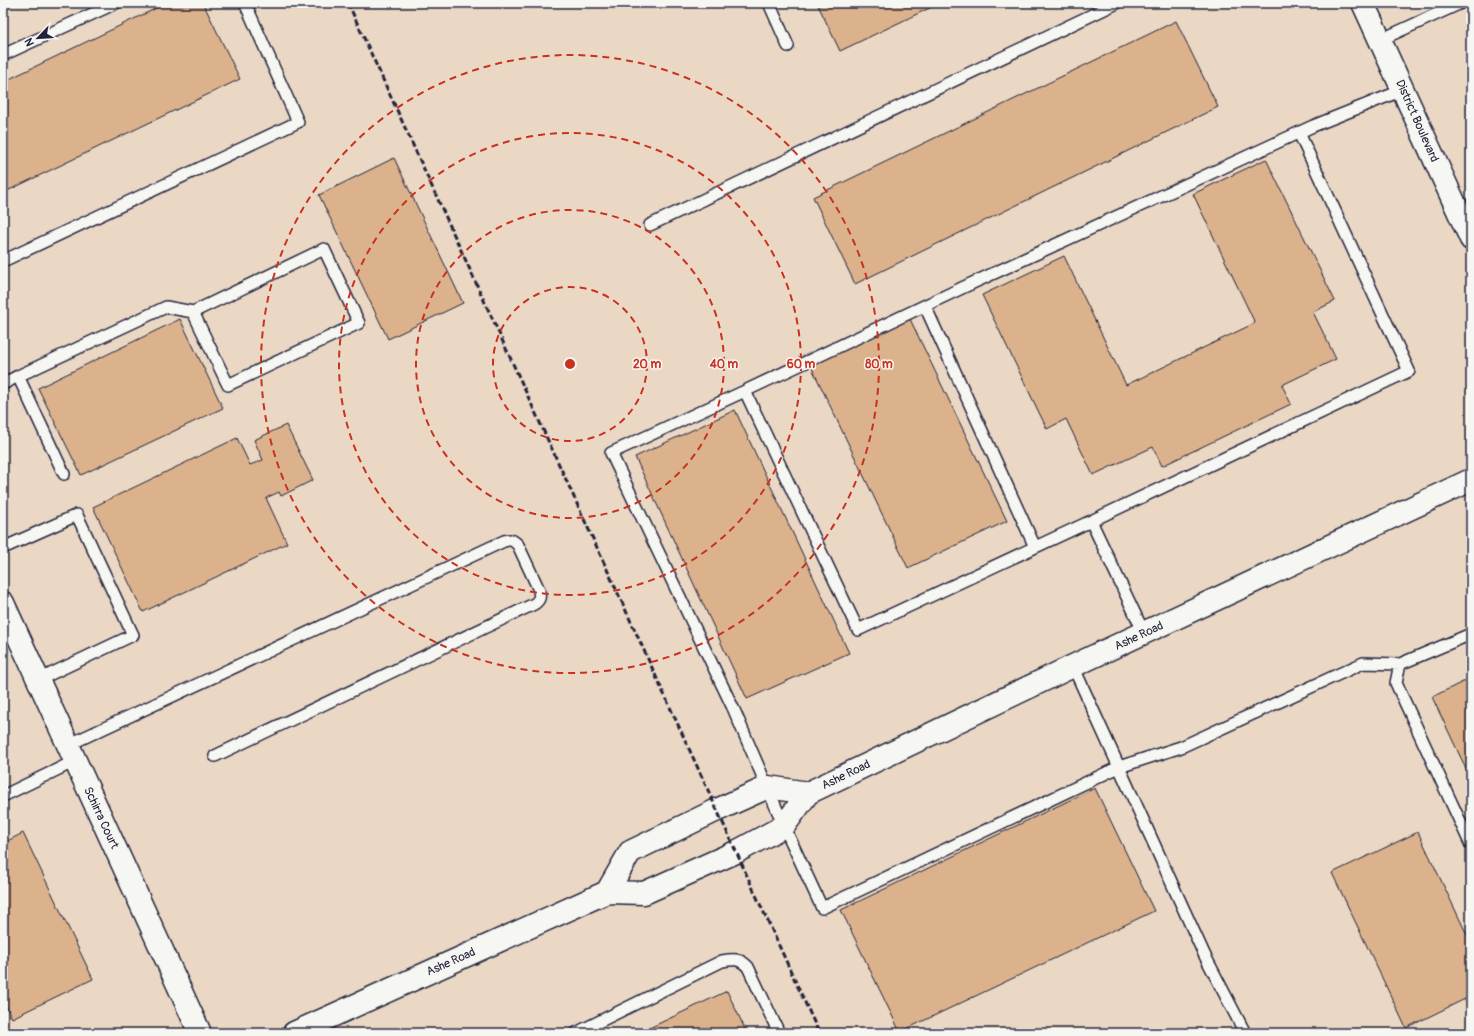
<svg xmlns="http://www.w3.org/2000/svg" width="1474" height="1036" font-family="Pangolin,sans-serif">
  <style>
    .built { fill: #ead8c5 }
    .building { fill: #dbb28c; stroke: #22223b }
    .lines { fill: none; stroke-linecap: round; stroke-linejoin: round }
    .lane-casing { stroke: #22223b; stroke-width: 14 }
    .street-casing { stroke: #22223b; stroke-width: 25 }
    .secondary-casing { stroke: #22223b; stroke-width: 25 }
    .lane { stroke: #f6f6f2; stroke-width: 11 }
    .street { stroke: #f6f6f2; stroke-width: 22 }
    .secondary { stroke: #f6f6f2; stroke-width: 22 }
    .rail { stroke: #22223b; stroke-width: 3; stroke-dasharray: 6 3; stroke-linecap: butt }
    .ring { fill: none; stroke: #c8321e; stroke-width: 2; stroke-dasharray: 7 5 }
    .labels { text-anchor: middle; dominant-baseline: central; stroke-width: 3; stroke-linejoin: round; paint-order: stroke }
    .street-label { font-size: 12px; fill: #22223b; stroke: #f6f6f2 }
    .centre { fill: #c8321e; stroke: #f6f6f2; stroke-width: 2 }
    .ring-label { font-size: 12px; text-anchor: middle; font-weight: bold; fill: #c8321e; stroke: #f6f6f2; stroke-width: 3; stroke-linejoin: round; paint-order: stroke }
  </style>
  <rect width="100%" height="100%" fill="#f1e8de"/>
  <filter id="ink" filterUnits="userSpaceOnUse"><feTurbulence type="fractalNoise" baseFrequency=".025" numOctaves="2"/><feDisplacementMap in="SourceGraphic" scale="8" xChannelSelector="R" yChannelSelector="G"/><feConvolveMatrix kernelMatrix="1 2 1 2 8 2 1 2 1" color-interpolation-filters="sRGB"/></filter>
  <g filter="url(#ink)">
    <path class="built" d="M3,3H1471V1033H3Z"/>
    <path class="building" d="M167,3H203L240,79L3,193V82Z
      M817,3H940L840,51Z
      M1176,21L1218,107L855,284L813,197Z
      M394,158L463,303L388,339L319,195Z
      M1266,159L1335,301L1313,312L1336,359L1282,385L1291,404L1162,466L1153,447L1093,475L1066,419L1047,429L982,295L1064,256L1126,385L1255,323L1193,194Z
      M909,317L1007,521L908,568L810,364Z
      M180,319L223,408L81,475L38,388Z
      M735,410L849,653L747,699L635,457Z
      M286,425L313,480L281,496L279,492L266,498L287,543L143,612L93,507L237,438L250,465L263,460L254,440Z
      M1471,678V779L1432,697Z
      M1095,788L1154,911L900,1032L841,910Z
      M1418,832L1471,943V996L1406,1028L1332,873Z
      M23,833L93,979L12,1018L3,1000V843Z
      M727,991L747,1033H639Z"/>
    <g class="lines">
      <defs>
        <path id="lane" d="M769,3L788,46
          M1380,40L1461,3
          M3,55L116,3
          M650,225L1117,3
          M3,261L298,122L245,3
          M925,306L1035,547
          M18,376L166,307L193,312L324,249L359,323L228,385L193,312
          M3,384L18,376L64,474
          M745,391L611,453L734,710L784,826L822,908L1119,767L1073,666
          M1091,521L1409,371L1299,133
          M3,548L77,515L133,635L38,680
          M1144,633L1091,521L858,630L745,391L964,287L1313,126L1403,90
          M1471,634L1400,664L1396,683L1471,845
          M68,745L504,541C511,539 513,540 518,545L539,590C540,597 540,600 534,604L215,756
          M3,796L75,761
          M576,1033L722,961C733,959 740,958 748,967L779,1033
          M1245,1033L1204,954L1119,767L1181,747L1363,663L1400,664"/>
        <path id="street" d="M1363,3L1471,239
          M3,603L200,1033"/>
        <path id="secondary" d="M607,892L630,852L717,810L768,787L808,793
          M294,1033L607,892L644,893L736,852L784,826L808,793L1073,666L1471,480"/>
      </defs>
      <use href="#lane" class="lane-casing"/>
      <use href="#street" class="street-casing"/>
      <use href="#secondary" class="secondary-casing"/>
      <use href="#lane" class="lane"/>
      <use href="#street" class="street"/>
      <use href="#secondary" class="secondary"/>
      <path class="rail" d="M348,3L819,1033"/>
    </g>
  </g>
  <g class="ring">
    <circle cx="570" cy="364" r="77"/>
    <circle cx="570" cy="364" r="154"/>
    <circle cx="570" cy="364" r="231"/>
    <circle cx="570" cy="364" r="309"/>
  </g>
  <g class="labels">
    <g class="street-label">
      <text transform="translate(1417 121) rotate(66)">District Boulevard</text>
      <text transform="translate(1139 636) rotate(-25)">Ashe Road</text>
      <text transform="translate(846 775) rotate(-26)">Ashe Road</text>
      <text transform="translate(101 818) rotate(65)">Schirra Court</text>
      <text transform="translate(451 962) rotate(-24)">Ashe Road</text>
    </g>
  </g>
  <circle cx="570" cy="364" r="6" class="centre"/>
  <g class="ring-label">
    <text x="647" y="368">20 m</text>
    <text x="724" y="368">40 m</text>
    <text x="801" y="368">60 m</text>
    <text x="879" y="368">80 m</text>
  </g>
  <rect width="1474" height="1036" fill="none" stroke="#f6f6f2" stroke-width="16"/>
  <rect x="8" y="8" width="1458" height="1020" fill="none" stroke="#22223b" stroke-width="1.5" filter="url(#ink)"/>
  <g transform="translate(38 38) rotate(245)" stroke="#f6f6f2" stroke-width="3" paint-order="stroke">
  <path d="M0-3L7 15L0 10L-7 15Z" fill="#22223b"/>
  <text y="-6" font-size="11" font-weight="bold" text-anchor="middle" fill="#22223b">N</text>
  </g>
</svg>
